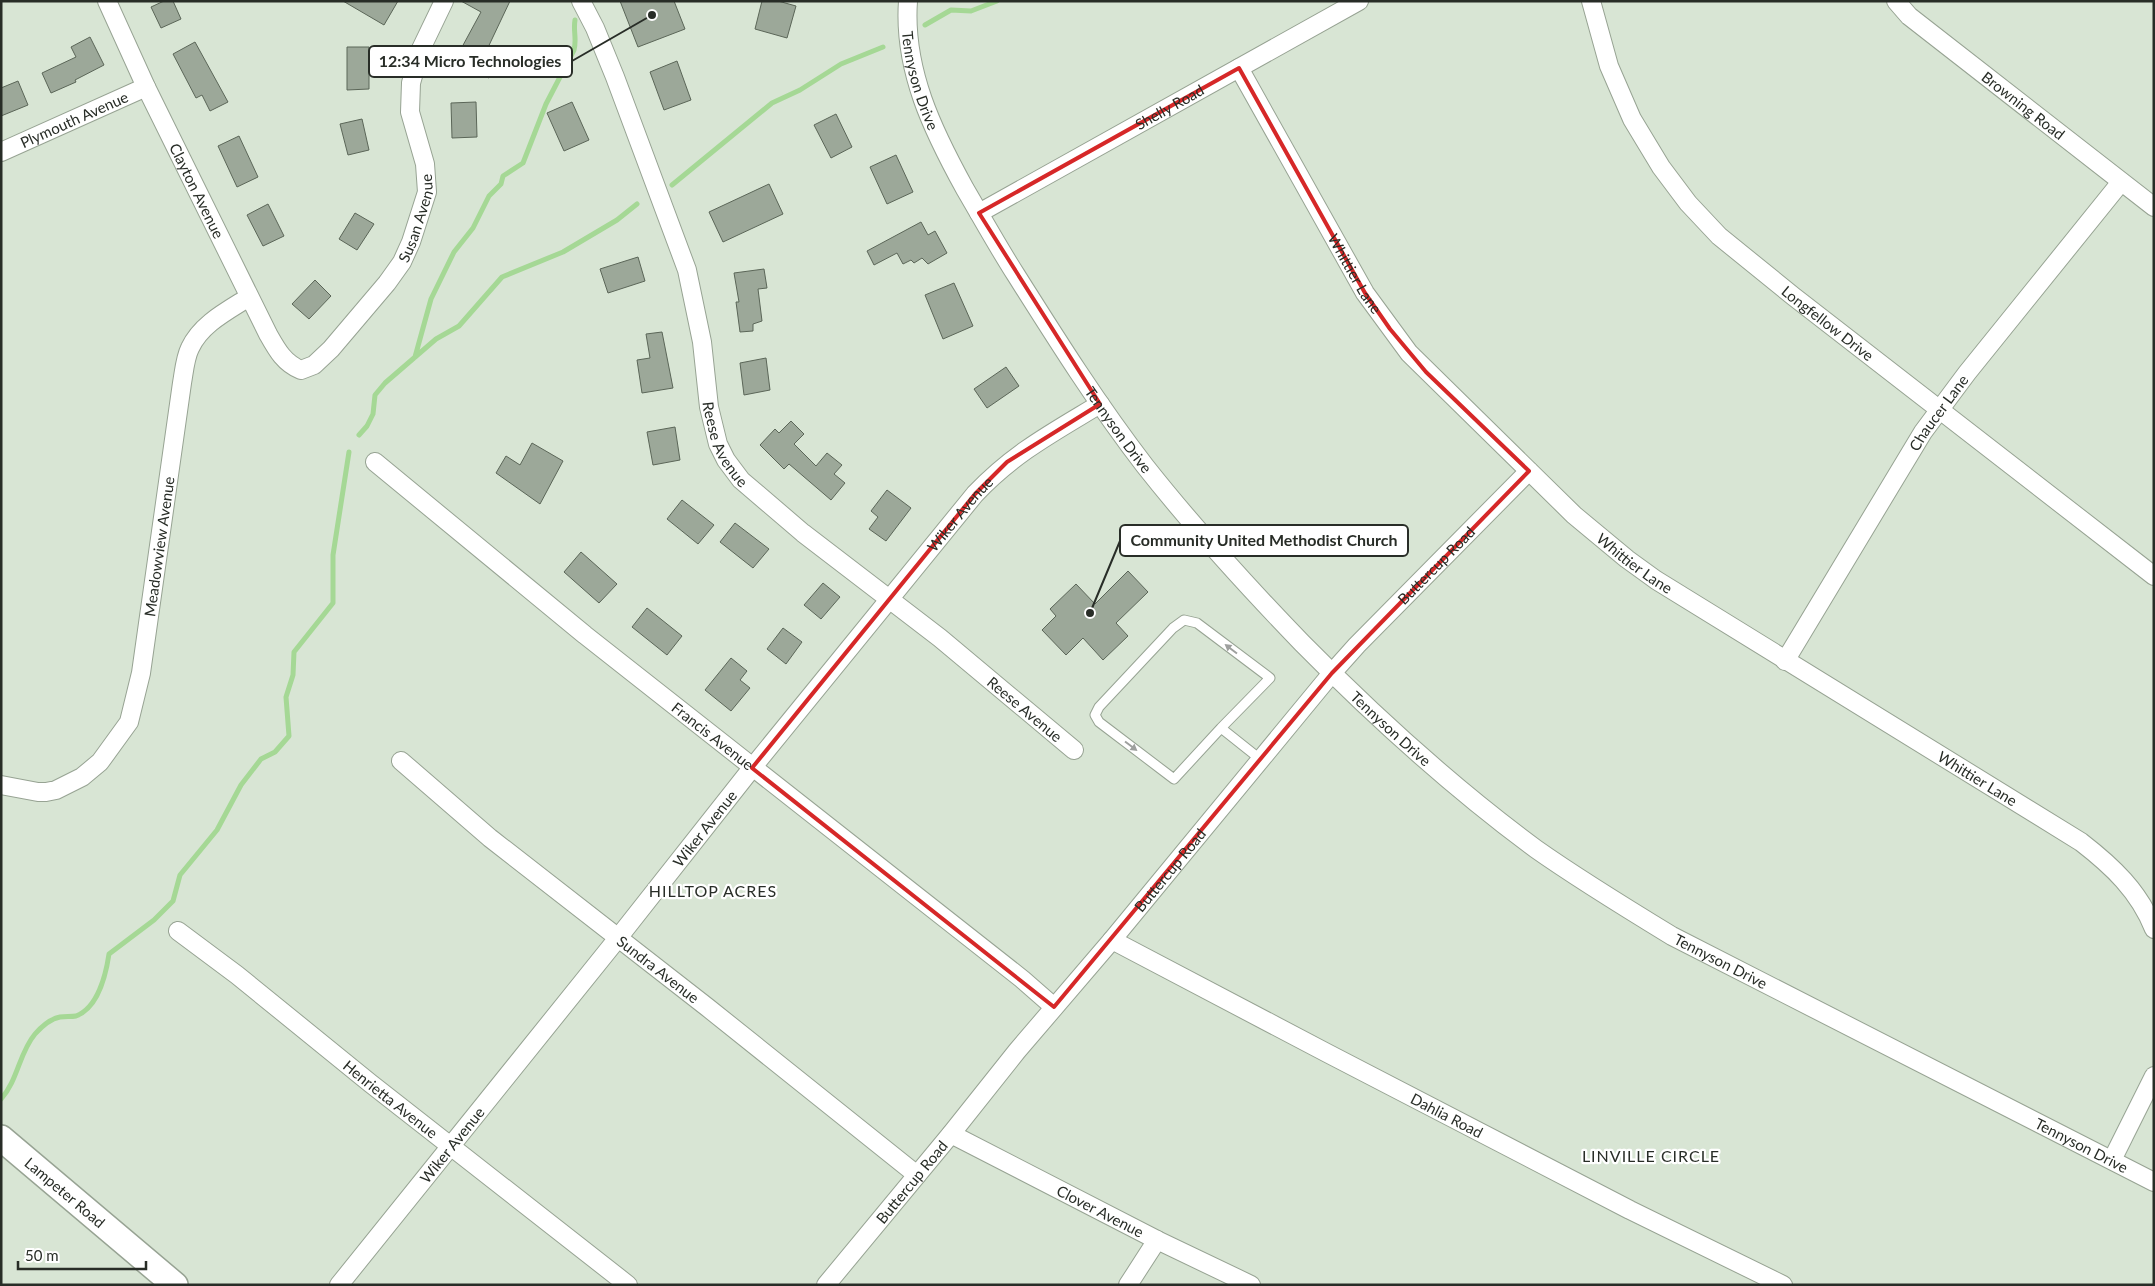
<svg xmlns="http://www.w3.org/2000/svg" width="2155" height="1286" font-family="Lato,sans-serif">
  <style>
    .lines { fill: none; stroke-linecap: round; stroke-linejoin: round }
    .stream { stroke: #a5d895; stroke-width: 5 }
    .building { fill: #9ca899; stroke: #5b6658 }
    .service-casing { stroke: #97a393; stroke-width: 11 }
    .minor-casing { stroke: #97a393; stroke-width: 20 }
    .secondary-casing { stroke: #97a393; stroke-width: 28 }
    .service { stroke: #fff; stroke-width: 9 }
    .minor { stroke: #fff; stroke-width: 18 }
    .secondary { stroke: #fff; stroke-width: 25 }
    .oneway { fill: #9ea09e }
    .marked { fill: none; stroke: #d62828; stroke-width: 4; stroke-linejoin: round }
    .labels { text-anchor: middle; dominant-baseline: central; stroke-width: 4.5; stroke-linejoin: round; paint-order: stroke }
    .street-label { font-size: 15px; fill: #282d27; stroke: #fff }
    .neighbourhood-label { font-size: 16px; letter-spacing: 1px; fill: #282d27; stroke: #fff }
    .leader { fill: none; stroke: #282d27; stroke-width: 2 }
    .callout-dot { fill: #282d27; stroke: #fff; stroke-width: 2 }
    .callout { fill: #fff; stroke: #282d27; stroke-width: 2 }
    .callout-label { font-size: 16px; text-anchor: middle; font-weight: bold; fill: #282d27 }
  </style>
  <rect width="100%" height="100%" fill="#d8e5d4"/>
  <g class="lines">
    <path class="stream" d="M925,25L951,10L971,11L997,1
      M672,185L772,103L800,90L841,64L883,47
      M415,357L431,299L454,252L473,228L489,196L501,184L503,176L523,163L546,104L574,50C577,39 573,31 575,20
      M359,435L367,426L373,414L375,395L385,383L436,339L459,326L502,277L563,252L617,220L637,204
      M1,1099C18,1080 19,1053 35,1034C42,1026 50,1019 60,1017C65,1016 71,1017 76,1016C98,1008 106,974 109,954L154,920L173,901L180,875L217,830L241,785L261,759L275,752L289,736L286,697L293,675L294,652L333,603V555L349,452"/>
  </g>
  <path class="building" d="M164,1H173L181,19L161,28L151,7Z
    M343,1H398L384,25Z
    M461,1H510L483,58L496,65L489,78L455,60L481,12Z
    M620,1H674L685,29L638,47Z
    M762,1H778L796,6L787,38L755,29Z
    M90,37L104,65L75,80L76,82L51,93L42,73L76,57L71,47Z
    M195,42L228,102L210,111L202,95L196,98L173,54Z
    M347,47H369V89L347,90Z
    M677,61L691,100L664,110L650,72Z
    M18,81L28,105L1,116V88Z
    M476,102L477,137L452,138L451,103Z
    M572,102L589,140L564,151L547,113Z
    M836,114L852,147L831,158L814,125Z
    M362,119L369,150L348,155L340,124Z
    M239,136L258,177L237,187L218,146Z
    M896,155L913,192L887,204L870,167Z
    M769,184L783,214L723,242L709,212Z
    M268,204L284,236L263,246L247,215Z
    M355,213L374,224L357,250L339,239Z
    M921,222L928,235L935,231L947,253L928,264L922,258L914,263L911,260L903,264L897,253L874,265L867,251Z
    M638,257L645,281L608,293L600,269Z
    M764,269L767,288L758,289L762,321L753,324V331L740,332L736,302H739L734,273Z
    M315,280L331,296L309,319L292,304Z
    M954,283L973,326L943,339L925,295Z
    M662,332L673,388L642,393L637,360L650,358L646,334Z
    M766,358L770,390L744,395L740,363Z
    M1006,367L1019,386L987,408L974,389Z
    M791,421L804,434L794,444L816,466L827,453L842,465L834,474L845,483L831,500L789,464L784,469L760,445L775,429L779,433Z
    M675,427L680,460L653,465L647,432Z
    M532,443L563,461L540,504L496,473L506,456L520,465Z
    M887,490L911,508L886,541L869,529L878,517L871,511Z
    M682,500L714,525L698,544L667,519Z
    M735,523L769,549L753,568L720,542Z
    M581,552L617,584L599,603L564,572Z
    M1128,571L1148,592L1116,623L1128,636L1103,660L1083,638L1066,655L1042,630L1056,616L1050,609L1076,584L1095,604Z
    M823,583L840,597L821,619L804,605Z
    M647,608L682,636L667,655L632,627Z
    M783,628L802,642L786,664L767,649Z
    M731,658L747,671L740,680L750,688L731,711L705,690Z"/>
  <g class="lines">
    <defs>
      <path id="service" d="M1221,728L1174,779L1099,722L1095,715L1099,707L1173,628L1184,620L1197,623L1270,678L1221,728L1260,759"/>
      <g id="minor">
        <path id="s1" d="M107,1L146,87L268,334C277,350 284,363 301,370L314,365L331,349L387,283L402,262L411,242L427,192L425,164L410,112L411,83L420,51L444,1"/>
        <path id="s2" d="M581,1L595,28L615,77L687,270L702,342L709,407L718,444L726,460L741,480L803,533L940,638L1074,750"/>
        <path id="s3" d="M908,1C903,70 933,131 965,189C982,218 998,247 1016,275C1057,340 1098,405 1145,466C1194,528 1247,586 1302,643C1375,717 1452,787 1536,849C1580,880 1626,908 1672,936L2154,1182"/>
        <path id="s4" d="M1591,1L1609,66L1632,119L1661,167L1688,203L1719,236L1793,296L2154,576"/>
        <path id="s5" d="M1896,1L1909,16L2154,207"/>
        <path id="s6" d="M1239,68L1365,293L1409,353L1574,515L1627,559L1656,580L2081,842C2112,866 2139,891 2154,929"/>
        <path id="s7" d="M1,152L146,87"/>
        <path id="s8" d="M979,213L1359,1"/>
        <path id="s9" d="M375,462L585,635L1022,979L1054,1007"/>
        <path id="s10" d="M1785,661L1923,432L1967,373L2121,182"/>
        <path id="s11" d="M401,761L490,838L707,1007L917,1175"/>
        <path id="s12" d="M1,785L38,792H46L56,790L82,777L100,762L129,722L141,673L182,383C184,372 185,358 190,348C201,324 227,311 249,297"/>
        <path id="s13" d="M178,931L237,975L370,1083L628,1285"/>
        <path id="s14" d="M1112,940L1327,1053L1630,1210L1783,1285"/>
        <path id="s15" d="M951,1134L1157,1240L1251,1285"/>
        <path d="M2112,1160L2154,1076"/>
        <path id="s16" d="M339,1285L618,938L752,768L975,494C1014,453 1052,433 1100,404"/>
        <path id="s17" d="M826,1285L951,1134L1017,1051L1112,940L1332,673L1357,645L1529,471"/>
        <path d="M1128,1285L1157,1240"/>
      </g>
      <g id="secondary">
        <path id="s18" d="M1,1138L175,1285"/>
      </g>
    </defs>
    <use href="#service" class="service-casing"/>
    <use href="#minor" class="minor-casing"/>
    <use href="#secondary" class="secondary-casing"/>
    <use href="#service" class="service"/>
    <use href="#minor" class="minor"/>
    <use href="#secondary" class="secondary"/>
  </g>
  <defs><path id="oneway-solid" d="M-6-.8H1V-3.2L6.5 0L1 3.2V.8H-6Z" transform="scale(1.25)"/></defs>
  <g class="oneway">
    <use href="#oneway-solid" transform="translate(1231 649) rotate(-143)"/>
    <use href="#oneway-solid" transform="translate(1131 746) rotate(37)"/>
  </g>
  <path class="marked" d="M1239,68L1365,293L1390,329L1426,372L1529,471L1332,673L1054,1007L752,768L975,494L1007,462L1100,404L979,213Z"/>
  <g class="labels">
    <g class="street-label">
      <text stroke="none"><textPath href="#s3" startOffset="81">Tennyson Drive</textPath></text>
      <text stroke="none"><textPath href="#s5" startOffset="165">Browning Road</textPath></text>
      <text stroke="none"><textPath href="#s8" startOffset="218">Shelly Road</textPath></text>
      <text stroke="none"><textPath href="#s7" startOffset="80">Plymouth Avenue</textPath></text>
      <text stroke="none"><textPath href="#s1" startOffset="210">Clayton Avenue</textPath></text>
      <text stroke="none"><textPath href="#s1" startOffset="616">Susan Avenue</textPath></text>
      <text stroke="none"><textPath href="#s6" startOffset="236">Whittier Lane</textPath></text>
      <text stroke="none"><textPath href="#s4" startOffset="411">Longfellow Drive</textPath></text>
      <text stroke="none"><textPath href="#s10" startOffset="292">Chaucer Lane</textPath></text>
      <text stroke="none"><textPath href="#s3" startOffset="485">Tennyson Drive</textPath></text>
      <text stroke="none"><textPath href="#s2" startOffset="469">Reese Avenue</textPath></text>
      <text stroke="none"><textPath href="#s16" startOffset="990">Wiker Avenue</textPath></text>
      <text stroke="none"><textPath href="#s12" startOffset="336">Meadowview Avenue</textPath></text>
      <text stroke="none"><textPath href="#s6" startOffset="641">Whittier Lane</textPath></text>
      <text stroke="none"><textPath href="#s17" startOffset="944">Buttercup Road</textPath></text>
      <text stroke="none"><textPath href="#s2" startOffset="874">Reese Avenue</textPath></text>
      <text stroke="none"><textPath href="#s3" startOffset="890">Tennyson Drive</textPath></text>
      <text stroke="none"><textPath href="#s9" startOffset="435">Francis Avenue</textPath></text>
      <text stroke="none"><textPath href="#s6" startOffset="1046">Whittier Lane</textPath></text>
      <text stroke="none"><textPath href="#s16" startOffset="585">Wiker Avenue</textPath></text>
      <text stroke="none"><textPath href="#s17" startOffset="539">Buttercup Road</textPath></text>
      <text stroke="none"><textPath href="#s3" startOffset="1295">Tennyson Drive</textPath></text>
      <text stroke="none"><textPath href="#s11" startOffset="331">Sundra Avenue</textPath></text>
      <text stroke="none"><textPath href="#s13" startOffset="271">Henrietta Avenue</textPath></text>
      <text stroke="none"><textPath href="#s14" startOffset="378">Dahlia Road</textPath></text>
      <text stroke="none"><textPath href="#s16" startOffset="180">Wiker Avenue</textPath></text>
      <text stroke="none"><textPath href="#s3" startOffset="1700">Tennyson Drive</textPath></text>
      <text stroke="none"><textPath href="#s17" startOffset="134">Buttercup Road</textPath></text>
      <text stroke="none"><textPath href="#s18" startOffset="84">Lampeter Road</textPath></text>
      <text stroke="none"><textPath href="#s15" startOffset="168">Clover Avenue</textPath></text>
    </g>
    <g class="neighbourhood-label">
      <text x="713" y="890">HILLTOP ACRES</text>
      <text x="1651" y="1155">LINVILLE CIRCLE</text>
    </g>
  </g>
  <path class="leader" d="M652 15L572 61M1090 613L1120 541"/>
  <g class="callout-dot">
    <circle cx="652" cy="15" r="5"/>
    <circle cx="1090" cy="613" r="5"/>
  </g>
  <g class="callout">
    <rect x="369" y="46" width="203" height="31" rx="5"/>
    <rect x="1120" y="525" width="288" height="31" rx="5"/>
  </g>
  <g class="callout-label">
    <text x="470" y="67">12:34 Micro Technologies</text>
    <text x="1264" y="546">Community United Methodist Church</text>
  </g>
  <rect width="2155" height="1286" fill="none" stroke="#282d27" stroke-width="5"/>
  <path d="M18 1261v8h128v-8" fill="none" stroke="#282d27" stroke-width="2.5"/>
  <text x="25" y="1261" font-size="15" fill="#282d27" stroke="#ffffff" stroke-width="4" paint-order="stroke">50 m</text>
</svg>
